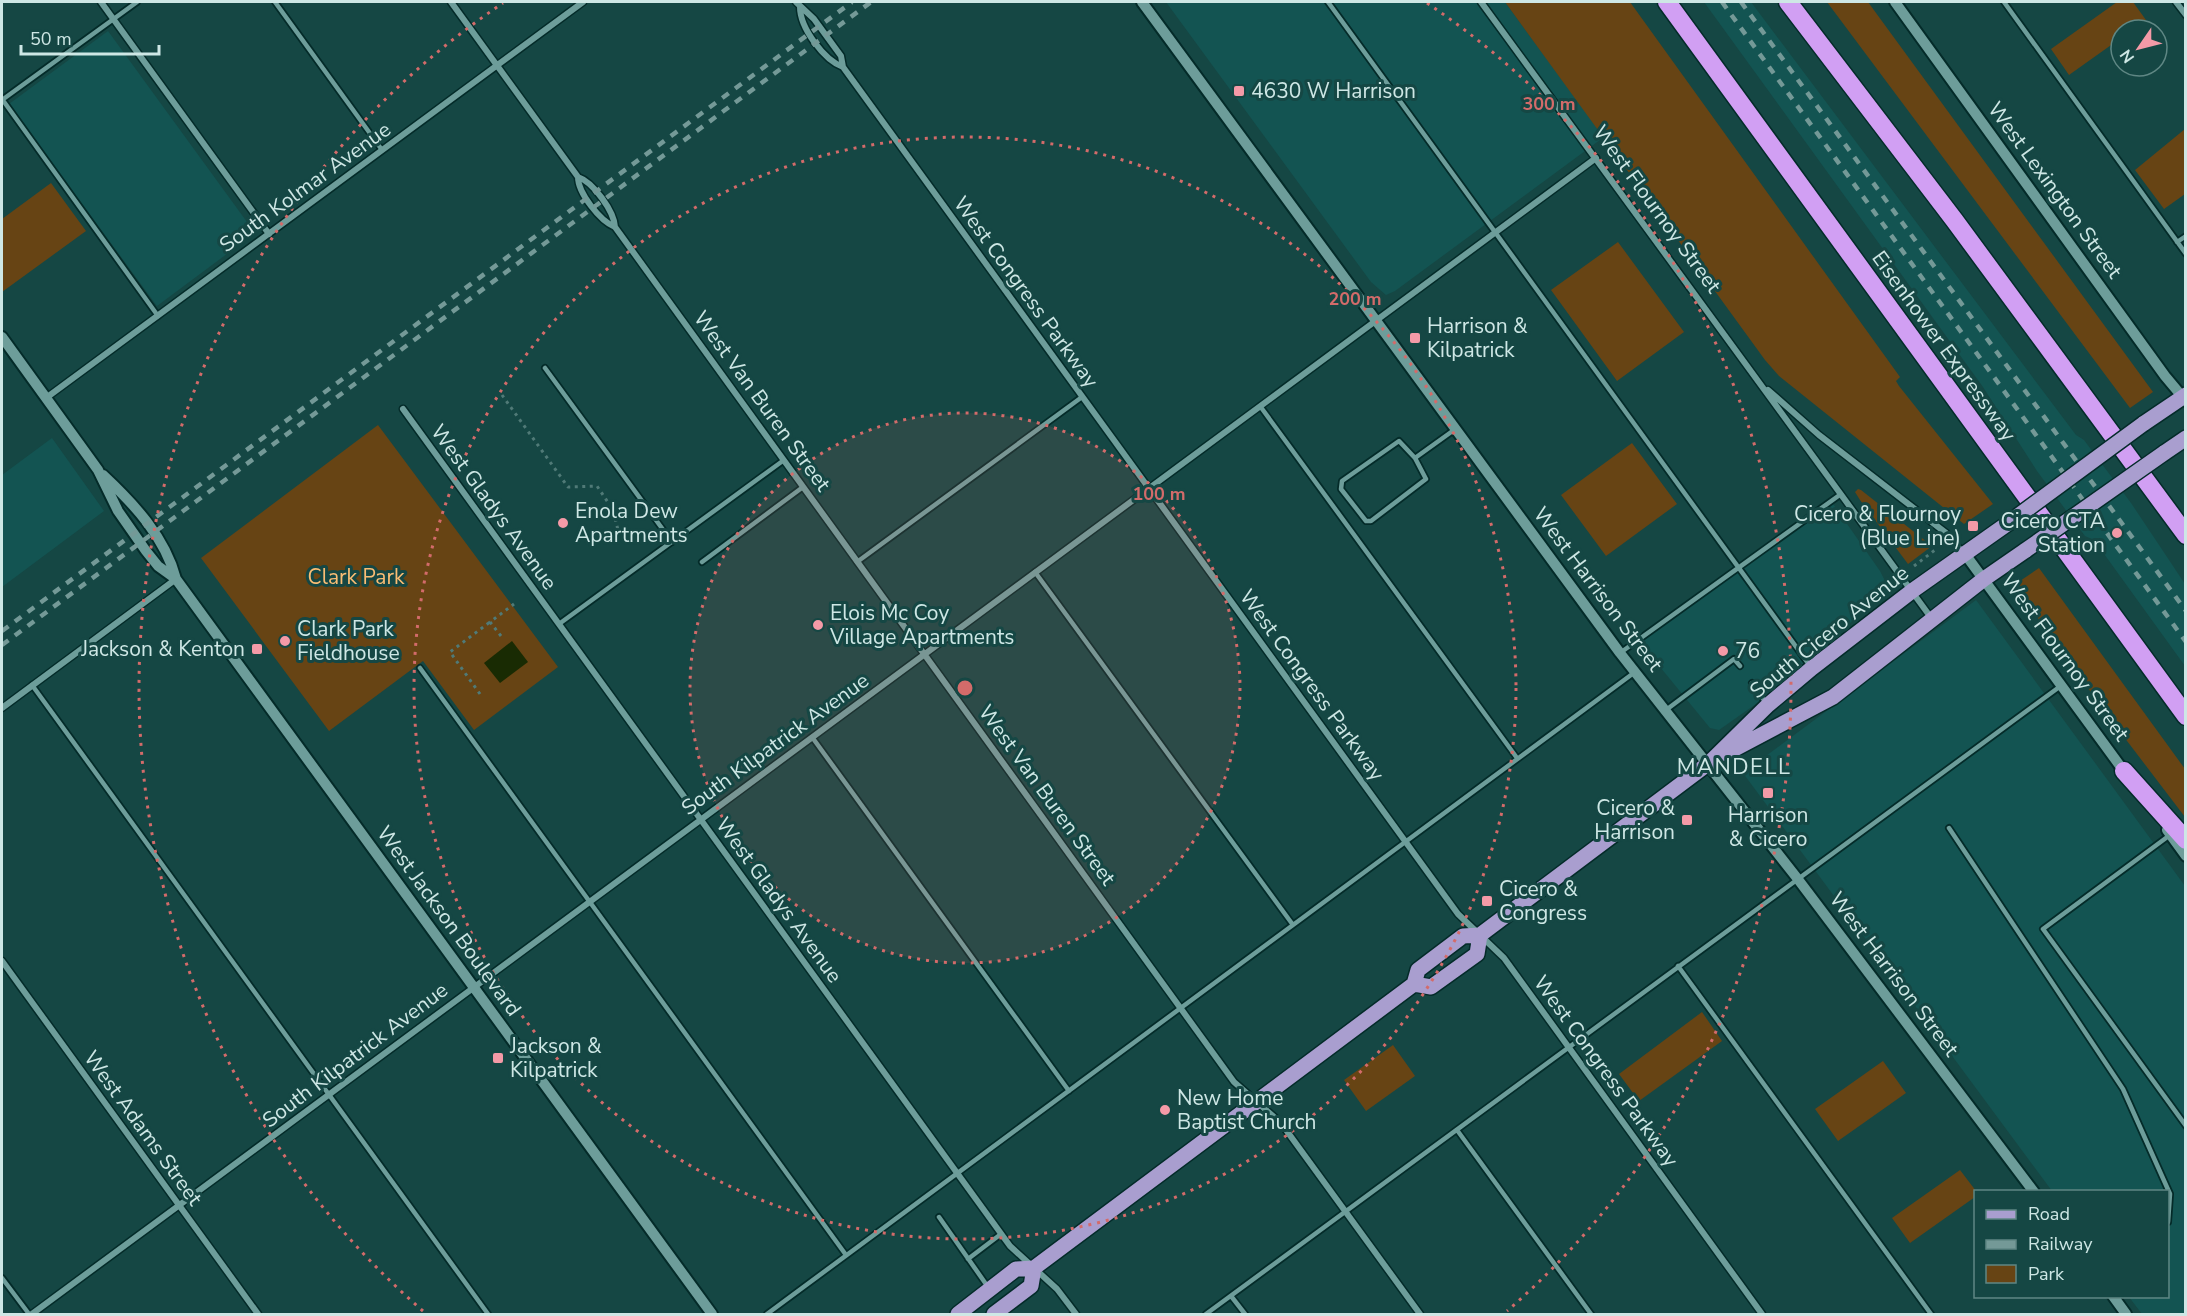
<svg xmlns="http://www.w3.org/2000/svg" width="2187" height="1316" font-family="'Nunito Sans',sans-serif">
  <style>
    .built { fill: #135452 }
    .green { fill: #674414 }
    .water { fill: #192b03 }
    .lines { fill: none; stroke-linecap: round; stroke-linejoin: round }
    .service-casing { stroke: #042b29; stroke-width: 8 }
    .minor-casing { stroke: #042b29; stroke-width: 9 }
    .tertiary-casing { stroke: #042b29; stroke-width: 14 }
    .primary-casing { stroke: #042b29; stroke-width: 18 }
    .motorway-casing { stroke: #042b29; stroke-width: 21 }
    .path { stroke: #507a77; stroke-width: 3; stroke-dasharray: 3 4.5; stroke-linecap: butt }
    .service { stroke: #6d9d9a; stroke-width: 4.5 }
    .minor { stroke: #6d9d9a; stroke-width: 6 }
    .tertiary { stroke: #6d9d9a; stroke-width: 10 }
    .primary { stroke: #a99ecf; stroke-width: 15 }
    .motorway { stroke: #d19ff3; stroke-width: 18 }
    .rail { stroke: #749997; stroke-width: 4.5; stroke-dasharray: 8 8; stroke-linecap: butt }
    .primary-bridge-casing { stroke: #042b29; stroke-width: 18; stroke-linecap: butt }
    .primary-bridge { stroke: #a99ecf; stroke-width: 15 }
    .ring { fill: none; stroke: #d36b6a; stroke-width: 3; stroke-dasharray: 3 6 }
    .poi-dot { fill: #f49aa7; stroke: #154744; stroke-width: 2 }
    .labels { text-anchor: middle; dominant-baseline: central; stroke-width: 6; stroke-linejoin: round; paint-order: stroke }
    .poi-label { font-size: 21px; fill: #cee7e5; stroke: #154744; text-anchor: start }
    .street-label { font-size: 21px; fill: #cee7e5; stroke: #154744 }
    .park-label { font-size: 21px; fill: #fabd74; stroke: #154744 }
    .neighbourhood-label { font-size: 22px; letter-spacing: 1.5px; fill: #cee7e5; stroke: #154744 }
    .centre { fill: #d36b6a; stroke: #154744; stroke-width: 3 }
    .ring-label { font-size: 18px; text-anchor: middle; font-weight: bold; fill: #d36b6a; stroke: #154744; stroke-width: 6; stroke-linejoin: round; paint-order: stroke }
  </style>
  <rect width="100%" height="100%" fill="#154744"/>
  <path class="built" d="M1166,2H1505L1604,137L1395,291L1386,295L1371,282Z
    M1704,2H1751L2076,435L2084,440L2131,503L2185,584V666L2094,540L2085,536L2037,471L1983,387Z
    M108,31L255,233L157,306L9,104Z
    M52,438L104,511L2,587V475Z
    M1831,501L1880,571L1887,585V589L1783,685L1719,730L1710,728L1638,640Z
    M1976,600L2185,886V1314H2142L2129,1297L2168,1296V1192L2052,1191L1743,773Z"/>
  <path class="green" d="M1505,2H1630L1900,377L1896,381L1899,386L1993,504L1964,524L1779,376L1765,360Z
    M1827,2H1868L2153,392L2130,408Z
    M2117,2H2133L2146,20L2132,30H2121V38L2069,75L2051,49Z
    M2185,129V194L2164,209L2135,170Z
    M51,183L86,231L2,292V219Z
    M1618,242L1684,332L1617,381L1551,290Z
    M378,425L558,667L474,730L423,661L329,731L201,558Z
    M1632,443L1677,504L1606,556L1561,495Z
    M1858,489L1861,490L1932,546L1908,564L1860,500L1855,492Z
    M2039,568L2185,769V817L2108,716L2014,585Z
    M1702,1012L1722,1041L1639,1101L1619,1074Z
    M1393,1045L1415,1076L1366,1111L1344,1080Z
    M1883,1061L1906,1093L1838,1141L1815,1109Z
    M1960,1170L1976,1191L1975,1197L1910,1243L1892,1218Z"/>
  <path class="water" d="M512,641L528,662L500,683L484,663Z"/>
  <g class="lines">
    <defs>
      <path id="service" d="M275,2L382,150
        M1328,2L1810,666
        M2004,2L2186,254
        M2,99L158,316
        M2,100L137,2
        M2177,242L2186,236
        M545,368L672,542
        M1260,406L1517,758
        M1399,441L1415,458L1426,479L1371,521H1366L1341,489L1342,481Z
        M1415,458L1454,430
        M702,562L803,487
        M857,562L1082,397
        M1035,572L1293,925
        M559,624L784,460
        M1620,653L1841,494
        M420,668L846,1255
        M1752,683L1766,703
        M32,685L488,1314
        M1666,710L1734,659L1740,666
        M812,737L1069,1091
        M1949,828L2123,1089L2170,1194L2168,1222
        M2170,835L2043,929L2186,1126
        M1678,966L1931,1314
        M1457,1130L1591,1314
        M939,1217L988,1287
        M968,1259L1001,1234
        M2,1278L29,1314
        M1231,1296L1245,1314
        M767,1314L1635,672
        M1206,1314L2062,685"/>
      <path id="minor" d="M101,2L269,234
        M451,2L578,177C578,193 600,221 615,227L1234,1082L1281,1123L1420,1314
        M796,2L814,19L841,56L843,67L1458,914L1504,958L1762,1314
        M1481,2L1932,619
        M2176,2L2186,15
        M800,7C800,28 824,60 843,67
        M578,177C593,182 614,211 615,227
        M1768,390L1819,435L1946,533L1964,554
        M46,398L583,2
        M403,409L1010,1246L1057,1289L1076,1314
        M2,708L176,579
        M2,961L258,1314
        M32,1314L1596,158"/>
      <path id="tertiary" d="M1142,2L1620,653L1797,878L2034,1192
        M1895,2L2165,376L2186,401
        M2,337L98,470L118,511L146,551L158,566L176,579L712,1314
        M103,475C134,504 165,537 176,579
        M1965,554L2126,774
        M2167,830L2186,856
        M2113,1296L2126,1314"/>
      <path id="primary" d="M2143,424L2186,395
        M2164,453L2186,438
        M1725,754L1833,697L1984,579L2026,550
        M1414,984L1431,987L1477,954L1480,935
        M958,1314L1016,1269L1034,1268L1414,984L1418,970L1463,936L1480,935L1709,763L1768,705L1812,668L1912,591L2007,524
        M994,1314L1031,1286L1034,1268"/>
      <path id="motorway" d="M1667,2L2186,716
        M1788,2L1955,221L2186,535
        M2124,771L2186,840"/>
    </defs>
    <use href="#service" class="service-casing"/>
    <use href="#minor" class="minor-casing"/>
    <use href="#tertiary" class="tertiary-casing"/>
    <use href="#primary" class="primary-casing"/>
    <use href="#motorway" class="motorway-casing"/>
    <path class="path" d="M502,395L568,487L597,486L613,510L619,534
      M1914,566L1935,550
      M501,636L490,622L514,604
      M480,694L450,652L490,622"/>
    <use href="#service" class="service"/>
    <use href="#minor" class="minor"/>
    <use href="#tertiary" class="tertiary"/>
    <use href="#primary" class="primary"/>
    <use href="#motorway" class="motorway"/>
    <path class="rail" d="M1722,2L2186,642
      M1741,2L2186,611
      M2,631L852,2
      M2,645L871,2"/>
    <defs>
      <path id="primary-bridge" d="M2007,524L2143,424
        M2026,550L2164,453"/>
    </defs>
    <use href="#primary-bridge" class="primary-bridge-casing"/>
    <use href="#primary-bridge" class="primary-bridge"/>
  </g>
  <circle cx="965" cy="688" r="275" fill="#d36b6a" fill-opacity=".12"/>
  <g class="ring">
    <circle cx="965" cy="688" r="275"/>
    <circle cx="965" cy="688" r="551"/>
    <path d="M423 1311A826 826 0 0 1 503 3M1427 3A826 826 0 0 1 1507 1311"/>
  </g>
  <g class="poi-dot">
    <rect x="1233" y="85" width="12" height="12" rx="3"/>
    <rect x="1409" y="332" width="12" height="12" rx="3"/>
    <circle cx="563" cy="523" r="6"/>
    <rect x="1967" y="520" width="12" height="12" rx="3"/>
    <circle cx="2117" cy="533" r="6"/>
    <circle cx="818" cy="625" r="6"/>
    <circle cx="285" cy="641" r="6"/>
    <rect x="251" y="643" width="12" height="12" rx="3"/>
    <circle cx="1723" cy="651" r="6"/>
    <rect x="1762" y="787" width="12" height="12" rx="3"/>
    <rect x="1681" y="814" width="12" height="12" rx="3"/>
    <rect x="1481" y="895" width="12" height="12" rx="3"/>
    <rect x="492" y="1052" width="12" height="12" rx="3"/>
    <circle cx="1165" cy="1110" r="6"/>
  </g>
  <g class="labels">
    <g class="poi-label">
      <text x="1251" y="91">4630 W Harrison</text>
      <text x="1427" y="326">Harrison &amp;<tspan x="1427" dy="24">Kilpatrick</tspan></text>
      <text x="575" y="511">Enola Dew<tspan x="575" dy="24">Apartments</tspan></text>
      <text x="1961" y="514" text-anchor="end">Cicero &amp; Flournoy<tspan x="1961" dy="24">(Blue Line)</tspan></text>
      <text x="2105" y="521" text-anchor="end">Cicero CTA<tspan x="2105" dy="24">Station</tspan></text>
      <text x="830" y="613">Elois Mc Coy<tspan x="830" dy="24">Village Apartments</tspan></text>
      <text x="297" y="629">Clark Park<tspan x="297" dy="24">Fieldhouse</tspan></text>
      <text x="245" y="649" text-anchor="end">Jackson &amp; Kenton</text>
      <text x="1735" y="651">76</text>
      <text x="1675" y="808" text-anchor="end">Cicero &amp;<tspan x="1675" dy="24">Harrison</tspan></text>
      <text x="1768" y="815" text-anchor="middle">Harrison<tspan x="1768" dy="24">&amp; Cicero</tspan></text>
      <text x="1499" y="889">Cicero &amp;<tspan x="1499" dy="24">Congress</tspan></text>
      <text x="510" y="1046">Jackson &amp;<tspan x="510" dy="24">Kilpatrick</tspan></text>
      <text x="1177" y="1098">New Home<tspan x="1177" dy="24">Baptist Church</tspan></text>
    </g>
    <g class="street-label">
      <text transform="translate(305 187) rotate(-36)">South Kolmar Avenue</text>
      <text transform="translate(2055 190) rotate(54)">West Lexington Street</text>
      <text transform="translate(1657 209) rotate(54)">West Flournoy Street</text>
      <text transform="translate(1026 292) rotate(54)">West Congress Parkway</text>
      <text transform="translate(1944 346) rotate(54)">Eisenhower Expressway</text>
      <text transform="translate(762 401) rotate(54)">West Van Buren Street</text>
      <text transform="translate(494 507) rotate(54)">West Gladys Avenue</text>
      <text transform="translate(1598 589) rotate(53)">West Harrison Street</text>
      <text transform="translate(1829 632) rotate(-39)">South Cicero Avenue</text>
      <text transform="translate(2065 657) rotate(54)">West Flournoy Street</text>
      <text transform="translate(1312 685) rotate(54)">West Congress Parkway</text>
      <text transform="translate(775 744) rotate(-36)">South Kilpatrick Avenue</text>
      <text transform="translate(1047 795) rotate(54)">West Van Buren Street</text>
      <text transform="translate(779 900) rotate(54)">West Gladys Avenue</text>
      <text transform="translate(449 921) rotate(54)">West Jackson Boulevard</text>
      <text transform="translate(1894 974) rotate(53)">West Harrison Street</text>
      <text transform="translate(355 1055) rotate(-37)">South Kilpatrick Avenue</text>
      <text transform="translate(1606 1071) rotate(54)">West Congress Parkway</text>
      <text transform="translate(143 1128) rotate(54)">West Adams Street</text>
    </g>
    <g class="park-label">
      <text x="356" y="577">Clark Park</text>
    </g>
    <g class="neighbourhood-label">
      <text x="1734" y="767">MANDELL</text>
    </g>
  </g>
  <circle cx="965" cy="688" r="9" class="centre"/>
  <g class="ring-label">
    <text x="1549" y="110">300 m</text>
    <text x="1355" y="305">200 m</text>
    <text x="1159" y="500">100 m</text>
  </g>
  <rect width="2187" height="1316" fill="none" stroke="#cee7e5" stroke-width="6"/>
  <rect x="1974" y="1190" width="195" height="108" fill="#154744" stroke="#5f8784" stroke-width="1.5"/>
  <rect x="1986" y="1210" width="30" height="9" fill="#a99ecf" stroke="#5f8784" stroke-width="1.5"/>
  <text x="2028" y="1220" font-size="18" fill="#cee7e5">Road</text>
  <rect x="1986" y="1240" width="30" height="9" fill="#749997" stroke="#5f8784" stroke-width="1.5"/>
  <text x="2028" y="1250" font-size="18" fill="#cee7e5">Railway</text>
  <rect x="1986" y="1265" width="30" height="18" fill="#674414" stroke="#5f8784" stroke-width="1.5"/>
  <text x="2028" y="1280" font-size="18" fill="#cee7e5">Park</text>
  <g transform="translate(2139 48) rotate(235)"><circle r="28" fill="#154744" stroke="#5f8784" stroke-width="1.5"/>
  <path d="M0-4.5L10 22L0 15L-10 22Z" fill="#f49aa7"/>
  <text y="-9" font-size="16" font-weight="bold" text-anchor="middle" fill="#cee7e5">N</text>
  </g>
  <path d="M21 45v9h138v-9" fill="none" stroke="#cee7e5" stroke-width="3"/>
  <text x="30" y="45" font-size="18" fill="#cee7e5" stroke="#154744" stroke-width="4.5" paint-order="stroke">50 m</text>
</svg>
